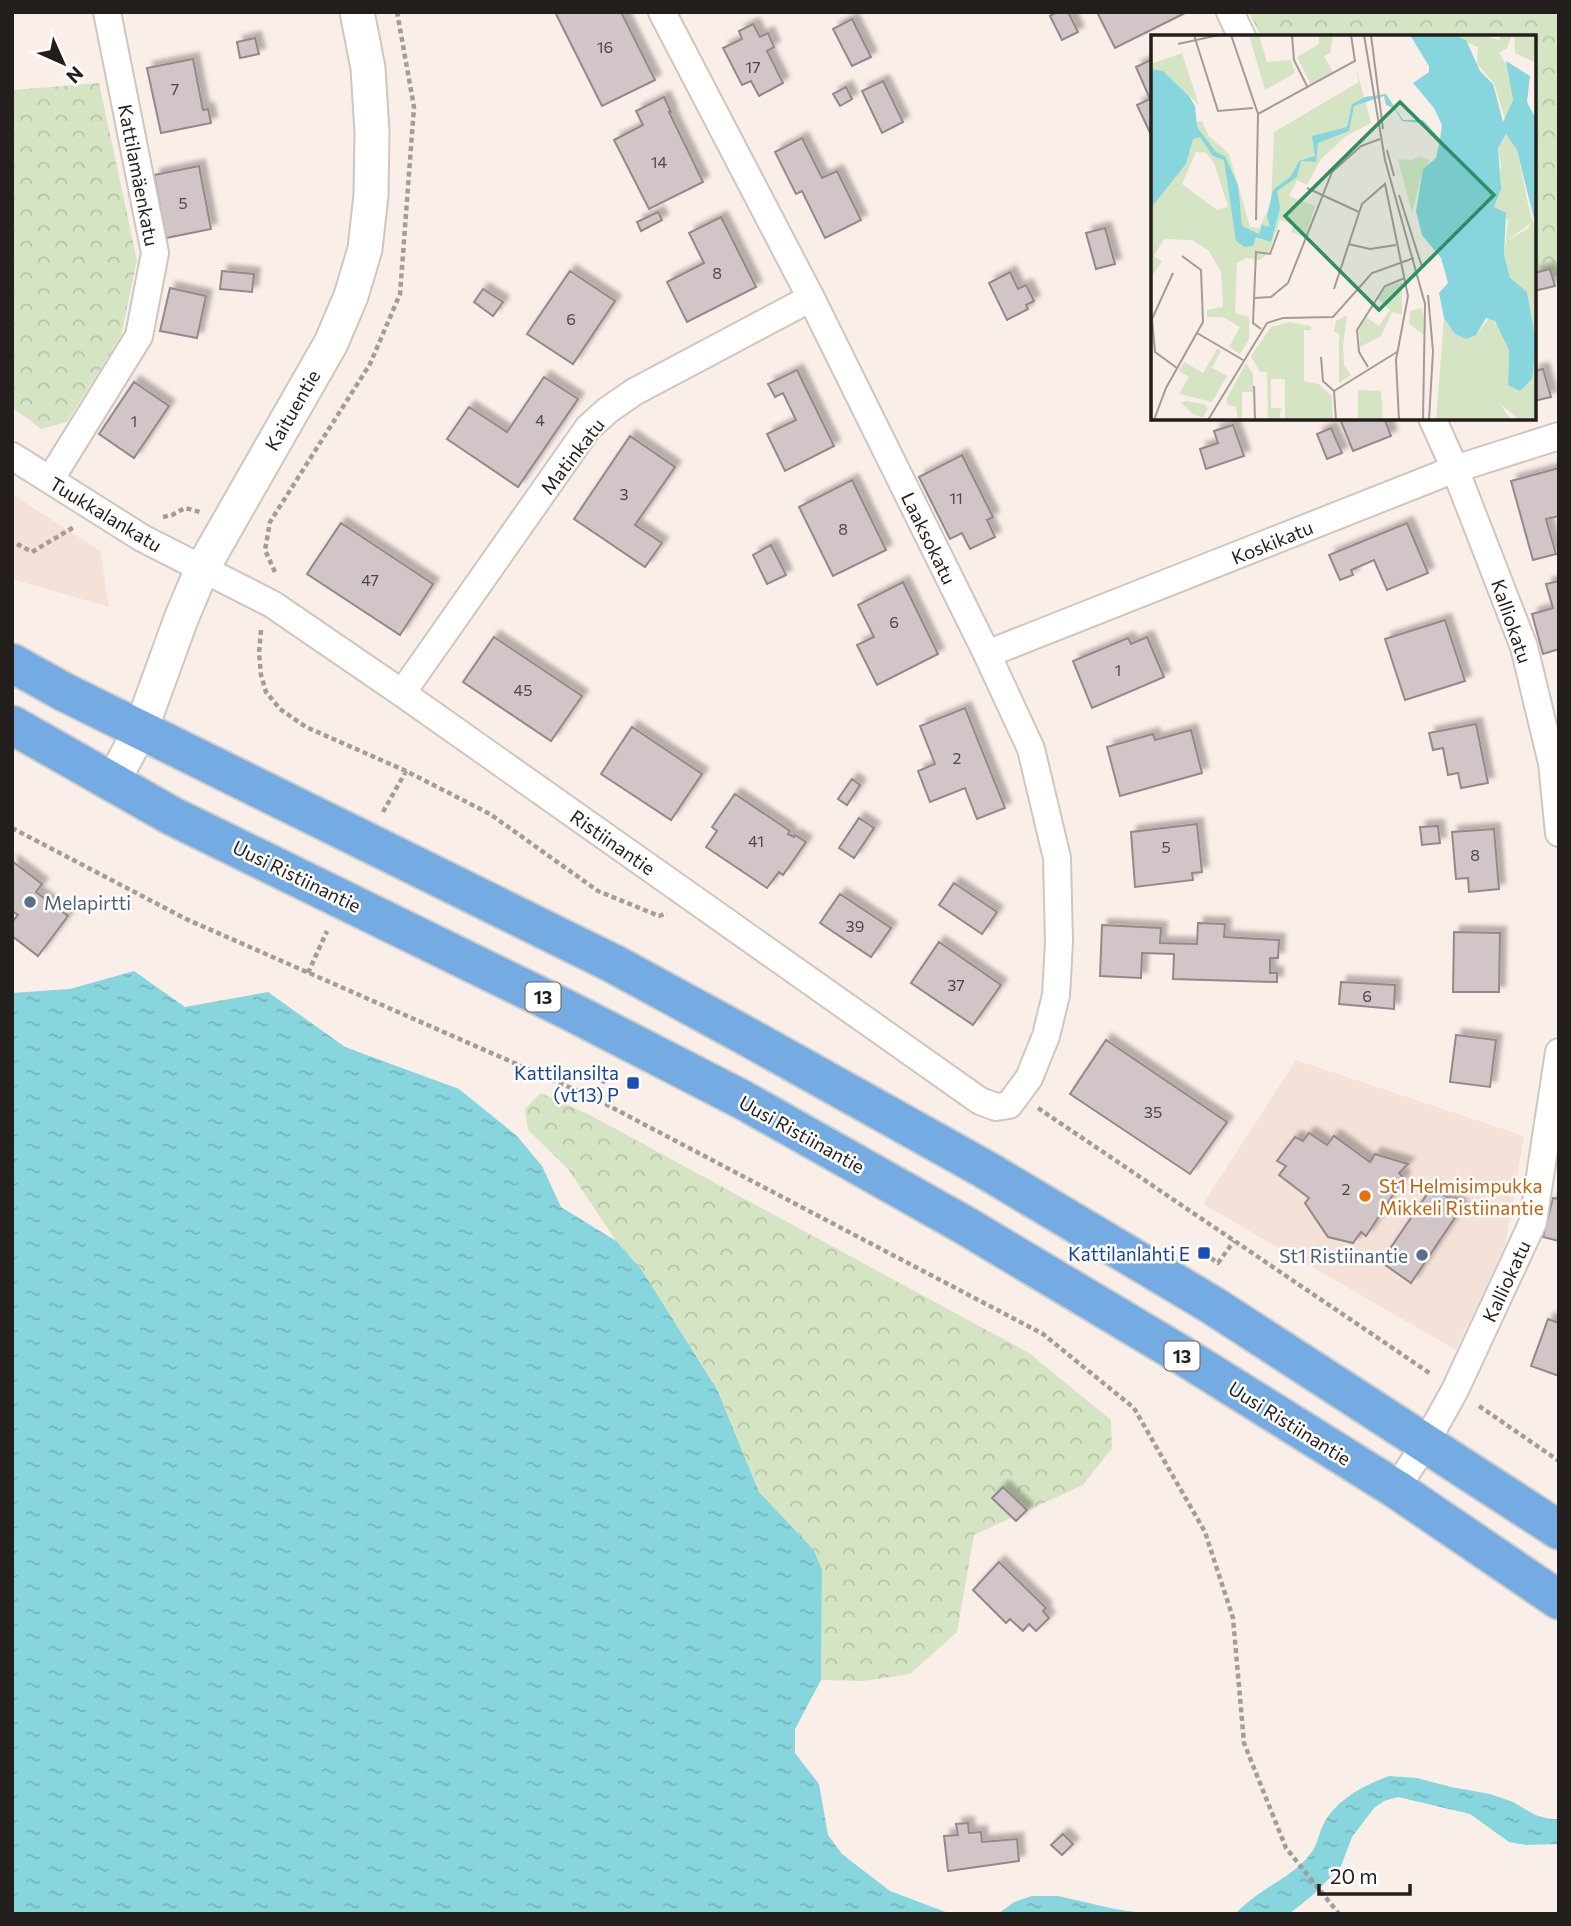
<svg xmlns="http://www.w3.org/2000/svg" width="1571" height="1926" font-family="Commissioner,sans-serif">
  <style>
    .built { fill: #f4e1d8 }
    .forest { fill: url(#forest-crowns) }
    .water { fill: url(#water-ripples) }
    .building { fill: #d1c5c8; stroke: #94888c; stroke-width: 2; filter: url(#shadow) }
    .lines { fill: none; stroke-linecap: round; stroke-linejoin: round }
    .minor-casing { stroke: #d0c5bf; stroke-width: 30 }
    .tertiary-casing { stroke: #d0c5bf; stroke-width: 37 }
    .trunk-casing { stroke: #cececd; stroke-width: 42 }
    .path { stroke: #a59c98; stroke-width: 4.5; stroke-dasharray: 5 3.5; stroke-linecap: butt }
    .minor { stroke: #fff; stroke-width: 26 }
    .tertiary { stroke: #fff; stroke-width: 33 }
    .trunk { stroke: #74abe3; stroke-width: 38 }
    .service-dot { fill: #5c6f8a; stroke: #fff; stroke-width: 2.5 }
    .transit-dot { fill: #1a4fb4; stroke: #fff; stroke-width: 2.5 }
    .food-dot { fill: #e8710a; stroke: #fff; stroke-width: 2.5 }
    .labels { text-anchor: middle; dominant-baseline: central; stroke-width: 5; stroke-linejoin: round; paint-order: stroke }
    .number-label { font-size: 16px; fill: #4e4847 }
    .shield { fill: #fff; stroke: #646260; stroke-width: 2 }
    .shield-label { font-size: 18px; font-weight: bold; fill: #221e1c }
    .street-label { font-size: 19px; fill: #221e1c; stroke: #fff }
    .service-label { font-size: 19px; fill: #4e5e75; stroke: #fff; text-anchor: start }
    .transit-label { font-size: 19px; fill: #164399; stroke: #fff; text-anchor: end }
    .food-label { font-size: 19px; fill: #c56008; stroke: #fff; text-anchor: start }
    .inset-road { fill: none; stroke: #a49b96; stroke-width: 2 }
    .view { fill: #2f8e66; fill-opacity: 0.15; stroke: #2f8e66; stroke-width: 3.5 }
    .inset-edge { fill: none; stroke: #221e1c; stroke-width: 3.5 }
  </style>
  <defs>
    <pattern id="forest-crowns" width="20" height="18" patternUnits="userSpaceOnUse" patternTransform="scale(1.75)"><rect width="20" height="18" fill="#d5e5c4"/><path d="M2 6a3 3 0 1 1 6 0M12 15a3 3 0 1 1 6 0" fill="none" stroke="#b7c4a8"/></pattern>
    <pattern id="water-ripples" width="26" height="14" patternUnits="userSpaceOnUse" patternTransform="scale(1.75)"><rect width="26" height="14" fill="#87d5dd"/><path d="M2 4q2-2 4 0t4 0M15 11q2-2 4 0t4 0" fill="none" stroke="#74b6bd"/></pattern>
    <filter id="shadow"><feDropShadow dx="6" dy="-6" stdDeviation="2" flood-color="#0004"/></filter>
  </defs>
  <rect width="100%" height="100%" fill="#faeee8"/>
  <path class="built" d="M12,494L100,551L109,607L12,579Z
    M1296,1060L1524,1136L1505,1246L1456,1350L1203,1204Z"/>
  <path class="forest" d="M1249,12H1559V274L1534,285V37H1261Z
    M99,83L137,260L121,336L67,422L41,429L12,407V90Z
    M541,1093L588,1114L1029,1353L1111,1420L1112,1448L1083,1485L974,1535L957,1632L910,1674L863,1681L821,1680L822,1570L814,1550L759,1492L717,1388L641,1269L616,1241L568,1169L528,1130L525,1109Z"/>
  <path class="water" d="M134,971L185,1007L268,992L345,1047L459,1089L517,1136L542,1166L561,1207L616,1241L641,1269L717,1389L759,1492L814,1550L822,1570L821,1680L795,1729V1753L819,1784L828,1835L842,1854L890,1891L951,1914H12V993L70,989Z
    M1389,1776L1417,1778L1451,1787L1490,1794L1513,1802L1535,1815L1550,1819H1559V1844L1526,1845L1509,1842L1470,1814L1398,1797L1384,1801L1374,1808L1352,1837L1341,1866L1314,1894L1289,1914H1235C1243,1906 1251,1899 1260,1893C1277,1881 1298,1871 1311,1853C1318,1844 1319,1832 1324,1823C1338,1798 1365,1785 1389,1776Z
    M1032,1896H1058L1115,1909L1149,1914H998L1014,1902Z"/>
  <path class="building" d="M555,12H621L655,80L602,106Z
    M1057,12H1068L1078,32L1062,40L1050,16Z
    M1097,12H1187L1115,48Z
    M852,19L871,57L852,66L833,29Z
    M753,24L760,37L768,33L774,47L767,51L783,83L759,96L751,81L742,85L723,48L742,39L739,31Z
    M255,38L259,54L240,58L237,42Z
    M193,59L203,110L208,109L211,123L161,133L147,68Z
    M1153,59V139L1137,105L1150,99L1136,67Z
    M883,81L903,122L882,133L862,91Z
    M846,87L852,99L840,106L833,94Z
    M664,97L671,112H669L703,182L649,209L614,140L643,125L636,111Z
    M802,138L822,178L837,171L861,220L825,238L802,191L796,194L775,152Z
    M199,166L211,229L166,238L154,175Z
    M658,212L662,220L641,231L637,222Z
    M721,217L756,287L687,322L667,282L704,263L689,233Z
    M1105,228L1115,264L1096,269L1086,233Z
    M1550,269L1555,286L1534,291V273Z
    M222,271L254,274L252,292L220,289Z
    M570,271L615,301L573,364L527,334Z
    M1010,272L1018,289L1026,285L1034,301L1026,305L1028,309L1007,320L989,283Z
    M170,288L206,296L197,338L160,331Z
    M483,289L503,302L493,316L474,302Z
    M1543,369L1551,397L1534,401V371Z
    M797,370L834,446L785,471L767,434L796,420L783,393L775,397L768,384Z
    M544,377L578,399L518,487L447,439L469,407L507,432Z
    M134,382L169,406L134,458L99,434Z
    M1384,418L1391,436L1353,451L1340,419Z
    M1233,425L1244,456L1206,469L1200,449L1218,443L1214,431Z
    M1331,428L1342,453L1327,459L1317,434Z
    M630,436L675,467L635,525L662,543L645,567L574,519Z
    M962,455L993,517L987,520L995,537L970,549L962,533L950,539L919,477Z
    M1559,468V516L1546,519L1556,554L1533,560L1511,481Z
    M852,480L886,550L833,576L799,507Z
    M341,523L433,584L400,635L307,574Z
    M1407,523L1428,573L1387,590L1374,560L1351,570L1353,575L1340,580L1329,555Z
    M771,545L786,575L767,584L753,555Z
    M1559,581V649L1543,654L1532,614L1553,608L1546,584Z
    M903,582L938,654L877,685L857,645L874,637L858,605Z
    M1445,620L1465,681L1405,700L1385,639Z
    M494,637L582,696L551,741L463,682Z
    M1147,637L1164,677L1092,708L1073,661L1128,638L1131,644Z
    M965,708L1005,808L977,819L965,788L930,802L918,771L935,764L920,726Z
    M1476,724L1488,783L1461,788L1458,773L1448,775L1443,748L1433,750L1429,733Z
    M632,727L702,774L671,820L601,774Z
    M1191,730L1202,773L1120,796L1107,747L1153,734L1155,740Z
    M852,779L860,785L847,805L838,799Z
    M735,794L790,831L788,834L794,837L795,835L806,842L783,875L779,872L767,888L706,847L717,831L712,827Z
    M859,818L874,828L854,858L839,848Z
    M1197,824L1202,872L1192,873L1193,880L1135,887L1131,832Z
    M1438,826L1440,843L1422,845L1420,827Z
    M1494,829L1499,889L1469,892L1468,878L1456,879L1452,832Z
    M12,861L42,884L36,892L68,916L38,956L12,936V922L18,915L12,911Z
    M954,883L997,912L982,934L939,905Z
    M840,894L891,928L871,957L820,923Z
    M1198,923L1225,924L1224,937L1279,940L1278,958H1270V973H1277V982L1173,979L1174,954L1142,953L1141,978L1100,976L1102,925L1161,928L1160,943L1197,944Z
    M1454,932L1500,933L1499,992H1453Z
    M939,942L1001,985L973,1025L911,983Z
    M1341,982L1395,985L1394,1009L1339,1004Z
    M1456,1035L1496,1040L1490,1087L1450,1082Z
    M1106,1040L1227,1122L1190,1174L1070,1094Z
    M1309,1133L1327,1145L1334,1136L1370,1162L1375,1154L1408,1164L1399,1173L1404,1178L1366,1236L1361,1232L1353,1243L1328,1237L1305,1203L1309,1198L1279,1175L1286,1166L1277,1161L1295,1137L1303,1141Z
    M1432,1187L1462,1207L1411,1283L1381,1262Z
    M1553,1198L1559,1199V1241L1543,1237Z
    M1548,1319L1559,1323V1376L1531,1366Z
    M1003,1487L1027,1510L1016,1521L992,1498Z
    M999,1562L1046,1608L1043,1611L1049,1618L1036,1631L1029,1624L1023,1631L1010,1619L1006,1623L973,1590Z
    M968,1823L969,1833L981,1832L982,1842L1017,1839L1019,1861L948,1871L944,1836L958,1835L956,1824Z
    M1063,1834L1073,1844L1062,1855L1051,1845Z"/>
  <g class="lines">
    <defs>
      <path id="minor" d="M1230,12L1242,37
        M1432,418L1455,469L1524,647L1552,763L1559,833
        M12,456L142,538L272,604L402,693L980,1101L996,1107L1009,1105L1029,1078L1046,1036L1056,995L1059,942L1057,858L1031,749L987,654L811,298L662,12
        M50,480L139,336L155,253L107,12
        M987,654L1455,469L1559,436
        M402,693L588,428L608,410L634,392L811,298
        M1396,1489L1425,1444L1455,1390L1533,1222L1559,1052"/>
      <path id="tertiary" d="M112,783L141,729L181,619L202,569L331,343L351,296L365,249L371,195L372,132L368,68L357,12"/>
      <path id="trunk" d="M12,663L64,692L614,964L748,1037L986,1170L1212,1305L1559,1530
        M12,725L172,816L566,1009L743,1100L966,1226L1185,1357L1396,1489L1559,1600"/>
    </defs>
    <use href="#minor" class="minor-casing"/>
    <use href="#tertiary" class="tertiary-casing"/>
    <use href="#trunk" class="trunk-casing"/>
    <path class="path" d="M163,517L172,515L185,508L200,512
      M17,544L32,552L74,527
      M275,572L265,550L270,522L370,364L400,294L414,107L397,12
      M261,630L259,653L261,675L266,692L280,709L306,727L406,771L490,814L598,891L659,916L667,913
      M383,812L406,771
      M12,828L186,919L594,1098L1043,1334L1134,1408L1205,1532L1233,1618L1244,1743L1286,1848L1339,1914
      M308,973L327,931
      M594,1098L609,1071L610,1072
      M1038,1108L1431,1374
      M1204,1253L1218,1263L1234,1241
      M1479,1406L1559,1461"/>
    <use href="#minor" class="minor"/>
    <use href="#tertiary" class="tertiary"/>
    <use href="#trunk" class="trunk"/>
  </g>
  <g class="service-dot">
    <circle cx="30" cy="902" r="7"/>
    <circle cx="1422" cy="1255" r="7"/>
  </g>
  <g class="transit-dot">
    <rect x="626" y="1076" width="14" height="14" rx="3.5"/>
    <rect x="1197" y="1246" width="14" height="14" rx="3.5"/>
  </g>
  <circle class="food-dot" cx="1365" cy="1196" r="7"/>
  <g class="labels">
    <g class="number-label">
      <text x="605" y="46">16</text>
      <text x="753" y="66">17</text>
      <text x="175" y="88">7</text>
      <text x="659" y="161">14</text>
      <text x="183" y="202">5</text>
      <text x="717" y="272">8</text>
      <text x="571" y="318">6</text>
      <text x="540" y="419">4</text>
      <text x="134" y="420">1</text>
      <text x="624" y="493">3</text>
      <text x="956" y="497">11</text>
      <text x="843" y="528">8</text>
      <text x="370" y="579">47</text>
      <text x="894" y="621">6</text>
      <text x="1118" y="669">1</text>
      <text x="523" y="689">45</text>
      <text x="957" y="757">2</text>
      <text x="756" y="840">41</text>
      <text x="1166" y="846">5</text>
      <text x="1475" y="854">8</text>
      <text x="855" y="925">39</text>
      <text x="956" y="984">37</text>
      <text x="1367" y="995">6</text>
      <text x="1153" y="1111">35</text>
      <text x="1346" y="1188">2</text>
    </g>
    <g class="shield">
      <rect x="525.5" y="982.5" width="35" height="29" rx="5"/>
      <rect x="1164.5" y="1341.5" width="35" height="29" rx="5"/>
    </g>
    <g class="shield-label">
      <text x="543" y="997">13</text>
      <text x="1182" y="1356">13</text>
    </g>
    <g class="street-label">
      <text transform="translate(139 175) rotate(79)">Kattilamäenkatu</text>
      <text transform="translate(292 410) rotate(-60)">Kaituentie</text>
      <text transform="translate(572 456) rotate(-52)">Matinkatu</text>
      <text transform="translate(106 514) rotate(31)">Tuukkalankatu</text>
      <text transform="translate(929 538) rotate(64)">Laaksokatu</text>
      <text transform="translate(1272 542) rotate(-22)">Koskikatu</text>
      <text transform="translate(1512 621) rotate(71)">Kalliokatu</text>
      <text transform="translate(613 842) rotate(35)">Ristiinantie</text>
      <text transform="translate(297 876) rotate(26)">Uusi Ristiinantie</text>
      <text transform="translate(802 1134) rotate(29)">Uusi Ristiinantie</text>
      <text transform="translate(1506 1281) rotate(-65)">Kalliokatu</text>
      <text transform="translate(1290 1423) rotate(32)">Uusi Ristiinantie</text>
    </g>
    <g class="service-label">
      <text x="44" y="902">Melapirtti</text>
      <text x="1408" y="1255" text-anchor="end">St1 Ristiinantie</text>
    </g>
    <g class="transit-label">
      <text x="619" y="1072">Kattilansilta<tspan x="619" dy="22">(vt13) P</tspan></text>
      <text x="1190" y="1253">Kattilanlahti E</text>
    </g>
    <g class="food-label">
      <text x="1379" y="1185">St1 Helmisimpukka<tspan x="1379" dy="22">Mikkeli Ristiinantie</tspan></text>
    </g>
  </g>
  <g transform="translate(1151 35)">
    <rect width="385" height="385" fill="#faeee8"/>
    <path d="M363,0H385V28L364,18ZM31,18L35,30L48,70L12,36L0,34V29ZM360,156L376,164L381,187L355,206L357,185L343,172V165H351Z" fill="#d5e5c4"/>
    <path d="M98,0H108L116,27L140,25L144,38L114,55ZM168,0H182L179,18L173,21L182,37L160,50L146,22L168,9ZM295,0H332L348,5L349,0H361L356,13L348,18L356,31L362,65L354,84L343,48L326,29L327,12ZM204,28L220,88L195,101L170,124L156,150L146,145L138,161L164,171L154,202L140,197L143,190L129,185L118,217L109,225L95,223L86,228L84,278L98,282V304L89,319L78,312L89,292L72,282H56V275L72,272L70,236L57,215L41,205L13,204L3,221L11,226L0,242V173L35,129L43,87L51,86L58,101L78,119L99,192L108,193L120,169L123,97L208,47ZM45,117L55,118L63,128L77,172L66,175L31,149ZM355,99L366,114L376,164L360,157L351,165H343L350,131L347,113ZM268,121L279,126L272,134L261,178L247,124L261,125ZM379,179L385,192V307L376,257L359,244L353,219L355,206L378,193ZM251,247V280L241,277L230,301L209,312L208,294L215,282L228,291L239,275L227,264L235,251ZM270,273L272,279L273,300L258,289L259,276ZM196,280L192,310L193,330L200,340L188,348V298L183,297L185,286ZM339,282L353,298L358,315L357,347H379L385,319V385H369L349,369L360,385H285L293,283L304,299L325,300ZM139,287L160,291V295H153V346L168,349L181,361L182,385H134V344H120V373H130L128,385H117L116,337H109L100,321L120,292ZM66,314L70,316L61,333L76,341L61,367L28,359L38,342L28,336L33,327L52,338ZM95,328L102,339V357H91V385H87L85,372L77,370L75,365ZM207,355L230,356L232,384L207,385ZM34,366L53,369L57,374L52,382L43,380L30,368Z" fill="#d5e5c4" fill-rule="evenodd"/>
    <path d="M259,0H303L315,5L329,36L342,49L352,87L362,65L355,26L379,41L376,67L385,84V192L366,115L355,99L347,113L350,154L343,172L355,178L353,219L359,243L376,257L385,307L381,344L369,356L357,350L358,315L344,286L335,283L325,300L316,304L304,299L293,283L288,258L297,248L290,223L271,200L265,176L272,134L285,123L288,109L270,88L251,86L244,74L235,70L233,61L203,71L198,96L167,108L165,127L150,126L146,142L126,156L129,173L120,207L105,202L102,211L94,212L85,206L73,125L62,121L49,102L42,104L35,129L0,173V34L12,36L38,61L44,71L46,92L65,117L74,121L87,150L91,191L108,199L111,190L119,192L116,181L122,155L140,141L148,126L164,121L161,101L196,92L201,69L214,62L235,59L252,85H272L289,104L291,90L283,73L262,48L278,37V31Z" fill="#87d5dd"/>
    <path class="inset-road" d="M43,0L67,76L102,73M80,0L107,79L105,185M141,0L143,25L157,53M213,0L234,125L274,269L272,385M220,0L232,94M27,9L68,0M107,79L204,26L200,0M236,115L243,141M156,153L208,177M248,160L271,232M197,209L219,214L245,210M22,238L1,284L4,317L26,333M183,254L211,169L234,149L257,261L245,325L248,385M277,260L282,316L278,385M103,263L120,262L137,248L181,137L210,111L229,104M110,294L102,288L105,217L119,219L128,195M46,298L92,325M170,322L172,346L183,356M217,332L208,317L206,295L234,251L254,243M103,351L104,385M183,356L246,317M183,356L185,385M3,385L15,353L52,287L50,235L31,221M57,385L116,288L132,283L182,282L221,238L263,223"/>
    <path class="view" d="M249,67L343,160L228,275L134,181Z"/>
    <rect width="385" height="385" class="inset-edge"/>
  </g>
  <rect width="1571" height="1926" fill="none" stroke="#221e1c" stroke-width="28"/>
  <g transform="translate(63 63) rotate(135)" stroke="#ffffff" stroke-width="5" paint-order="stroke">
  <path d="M0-5L12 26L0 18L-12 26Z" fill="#221e1c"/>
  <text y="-10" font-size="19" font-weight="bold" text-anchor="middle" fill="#221e1c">N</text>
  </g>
  <path d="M1319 1884v10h91v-10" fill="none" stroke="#221e1c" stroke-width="3.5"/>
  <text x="1330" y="1884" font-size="21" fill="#221e1c" stroke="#ffffff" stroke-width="5" paint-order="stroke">20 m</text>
</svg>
